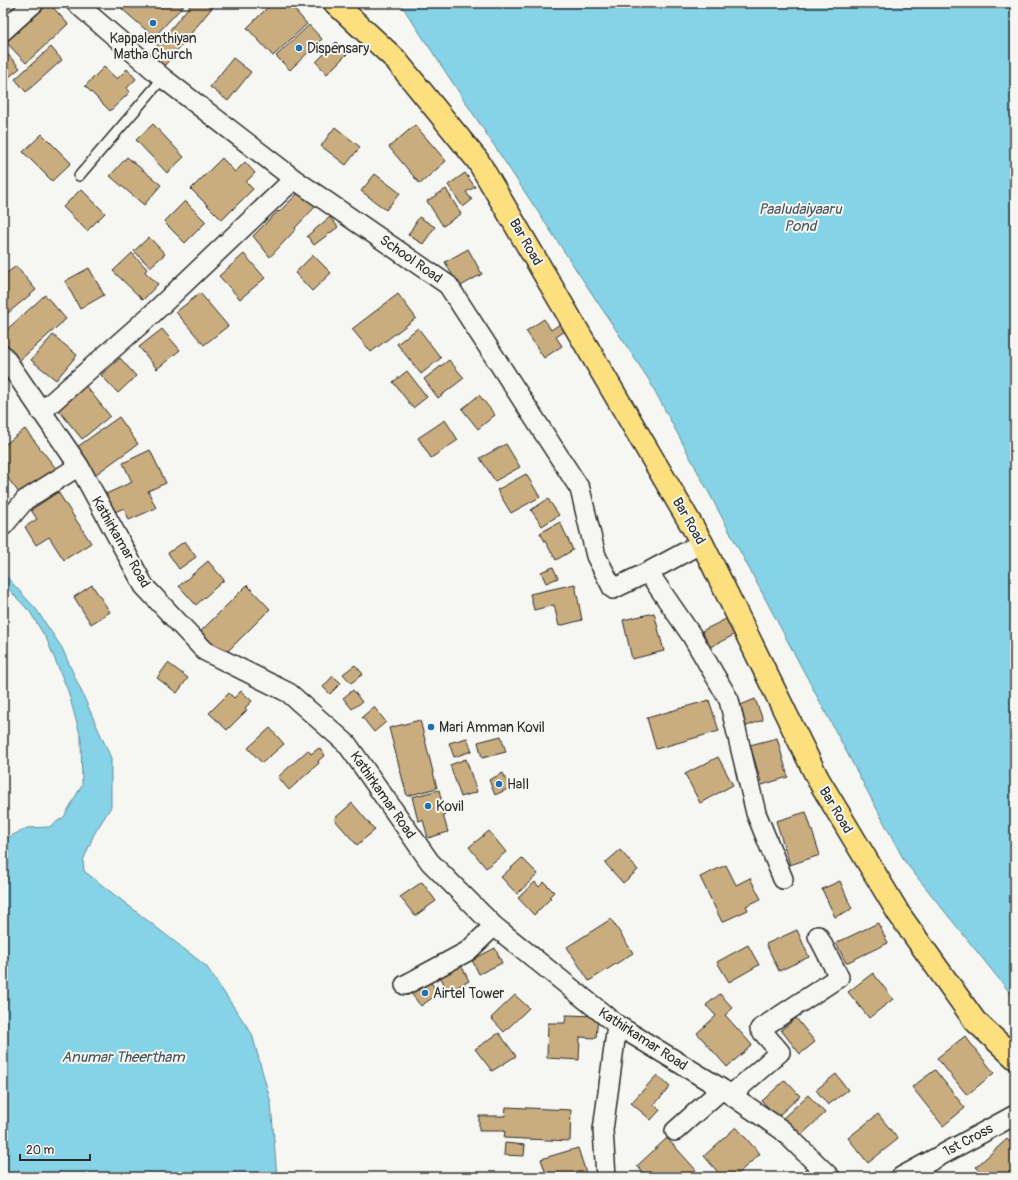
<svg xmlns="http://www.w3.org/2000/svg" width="1018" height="1180" font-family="Pangolin,sans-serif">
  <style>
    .water { fill: #86d2e6; stroke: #628f9b }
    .building { fill: #c9ad7e; stroke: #2b2b2b }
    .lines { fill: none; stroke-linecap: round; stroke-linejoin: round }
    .service-casing { stroke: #2b2b2b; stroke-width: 12 }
    .minor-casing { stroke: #2b2b2b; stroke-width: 22 }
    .primary-casing { stroke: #2b2b2b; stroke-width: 25 }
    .service { stroke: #f6f6f2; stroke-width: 9 }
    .minor { stroke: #f6f6f2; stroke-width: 19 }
    .primary { stroke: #fce080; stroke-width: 22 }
    .poi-dot { fill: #1f6fb2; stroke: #f6f6f2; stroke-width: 1.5 }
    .labels { text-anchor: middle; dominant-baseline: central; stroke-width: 4; stroke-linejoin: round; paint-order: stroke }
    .poi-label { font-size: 14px; fill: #2b2b2b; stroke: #f6f6f2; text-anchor: start }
    .street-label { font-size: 14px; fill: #2b2b2b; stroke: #f6f6f2 }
    .water-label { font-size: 15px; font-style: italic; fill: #42555a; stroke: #f6f6f2 }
  </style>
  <rect width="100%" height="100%" fill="#f6f6f2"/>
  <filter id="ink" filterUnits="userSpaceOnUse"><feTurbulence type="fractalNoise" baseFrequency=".025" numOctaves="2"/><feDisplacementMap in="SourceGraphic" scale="8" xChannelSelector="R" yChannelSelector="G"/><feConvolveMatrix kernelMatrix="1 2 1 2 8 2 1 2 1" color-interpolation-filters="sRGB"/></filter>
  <g filter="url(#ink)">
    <path class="water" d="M400,3H1015V999L905,862L649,380Z
      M3,573L36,609L62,648L111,758V807L94,834L83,861L84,871L206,966L252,1034L271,1103L277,1177H3V840L27,828L49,827L64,817L82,785L81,738L68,691L47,640L30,612L3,583Z"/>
    <path class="building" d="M49,3L68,24L26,63L6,42Z
      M127,3H186L154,37L122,9Z
      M192,3H216L160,71L146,59Z
      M272,3H276L279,6L283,3H289L307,24L273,56L247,28Z
      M309,25L322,39L290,70L276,56Z
      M336,42L347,54L327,74L316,62Z
      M51,47L62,60L26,92L15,79Z
      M3,49L20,68L3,82Z
      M233,58L251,72L228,101L210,87Z
      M104,67L117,79L127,69L136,79L127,88L130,92L110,111L85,86Z
      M153,124L184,157L167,173L136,140Z
      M415,125L446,161L420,184L389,147Z
      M335,127L360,147L346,165L321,146Z
      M42,134L71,163L52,181L23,152Z
      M127,157L161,185L144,205L110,176Z
      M222,158L235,172L245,162L255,173L246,182L253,189L222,220L191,189Z
      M465,173L475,187L466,192L472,200L463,207L448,185Z
      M375,174L400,193L386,210L361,191Z
      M81,189L105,213L87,231L63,207Z
      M446,189L461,214L443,226L427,201Z
      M300,191L316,206L295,228L296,229L270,257L253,236L278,211L279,212Z
      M185,201L206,222L185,243L164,222Z
      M330,217L338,227L314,245L307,236Z
      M419,217L435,227L423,244L408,235Z
      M149,237L165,254L150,267L134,251Z
      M468,249L482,274L459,287L445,262Z
      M132,253L147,269L145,272L158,284L143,300L113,271Z
      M244,254L265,278L240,299L219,276Z
      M313,255L331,273L312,291L295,273Z
      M16,266L36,290L3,317V276Z
      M89,268L104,295L80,309L65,281Z
      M200,293L228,326L204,345L176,312Z
      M398,294L416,318L371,352L352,329Z
      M45,295L66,319L19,361L3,344V333Z
      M544,319L551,330L560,324L565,331L556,337L562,346L544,358L526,331Z
      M418,328L441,358L421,374L397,344Z
      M162,329L180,350L157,369L139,347Z
      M53,335L77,355L56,380L31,360Z
      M120,358L136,376L118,393L101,375Z
      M449,360L464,378L438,398L424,379Z
      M407,371L427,397L413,408L393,382Z
      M85,385L110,416L82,439L56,407Z
      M479,395L495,415L478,429L462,409Z
      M119,417L138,444L92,477L73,450Z
      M445,420L458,440L431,458L418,438Z
      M25,429L58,471L23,498L3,472V446Z
      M506,444L520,467L495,481L480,458Z
      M150,450L166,483L148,491L156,508L129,520L124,508L115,512L106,494L132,482L123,463Z
      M526,474L540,497L511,513L497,490Z
      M58,492L91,543L64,560L49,537L36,545L25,527L37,519L31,510Z
      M548,499L559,515L542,526L531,510Z
      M560,522L573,550L556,560L540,533Z
      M185,541L196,557L179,569L168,553Z
      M208,561L224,580L196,605L179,586Z
      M553,567L558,578L546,583L541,572Z
      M575,584L582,620L559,626L554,605L534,610L530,594Z
      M92,585L110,612L91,624L74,597Z
      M247,585L270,609L224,655L200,632Z
      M654,613L664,651L632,659L623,620Z
      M728,618L736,634L710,647L702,631Z
      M168,663L188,678L177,693L157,678Z
      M355,665L363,674L351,683L343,674Z
      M333,676L341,683L330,694L323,687Z
      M353,690L362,702L352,709L343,698Z
      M241,691L252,701L245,708L247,710L227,730L209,713L229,693L234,698Z
      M755,699L763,720L744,727L736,707Z
      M709,700L719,731L656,749L647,718Z
      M374,707L386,722L374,732L362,717Z
      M420,720L437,788L407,796L389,728Z
      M270,728L284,744L262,763L248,748Z
      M501,736L506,752L482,758L478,742Z
      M467,738L472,751L454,757L449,743Z
      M777,738L788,777L762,785L750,745Z
      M319,748L325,755L318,761L319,763L289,790L278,777L308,750L311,754Z
      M718,757L733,785L700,803L685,774Z
      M466,759L477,792L461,797L450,765Z
      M503,773L510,788L495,795L489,780Z
      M439,790L445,815H443L448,832L428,838L423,820L418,821L412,797Z
      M352,803L375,830L357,845L334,819Z
      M806,812L820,855L790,865L776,821Z
      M489,831L506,852L486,868L469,847Z
      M620,850L638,870L623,883L605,863Z
      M522,858L538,874L517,894L501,877Z
      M726,865L736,885L750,878L761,899L746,906L748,910L722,922L700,877Z
      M840,881L852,909L835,917L822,889Z
      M422,882L436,901L415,916L400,897Z
      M535,882L539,887L544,882L554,892L549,897L551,898L534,915L518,898Z
      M611,919L633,953L589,981L567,947Z
      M878,923L888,943L846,963L836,943Z
      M797,930L809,957L779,971L766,944Z
      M748,945L759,965L729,982L717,962Z
      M495,948L502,963L479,974L472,960Z
      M461,965L469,981L448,992L440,976Z
      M873,973L893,999L869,1018L848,992Z
      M428,979L439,993L421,1006L410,992Z
      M720,994L733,1008L725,1015L752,1045L727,1067L697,1033L716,1016L706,1005Z
      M515,995L529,1008L504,1032L491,1018Z
      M566,1015L598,1016L596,1038L580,1037L579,1060L547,1058L548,1023H565Z
      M796,1018L815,1042L800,1054L781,1030Z
      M499,1033L516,1056L492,1071L475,1049Z
      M965,1036L994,1073L967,1095L937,1058Z
      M935,1070L965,1108L943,1126L912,1087Z
      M836,1074L848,1090L828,1105L816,1090Z
      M657,1075L670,1087L654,1105L660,1110L651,1120L631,1103Z
      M785,1080L800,1096L777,1117L762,1101Z
      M808,1095L825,1113L798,1138L781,1120Z
      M506,1107L571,1110L570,1141L504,1138L505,1131H479V1116H505Z
      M878,1114L898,1139L868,1163L848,1138Z
      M736,1127L760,1154L734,1177H722L704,1156Z
      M667,1138L696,1170L688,1177H647L637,1166Z
      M1007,1139L1015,1147V1177H985L976,1167Z
      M505,1143L525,1145L524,1156L504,1155Z
      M578,1148L587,1176L547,1177L541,1159Z
      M809,1166L819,1177H796Z"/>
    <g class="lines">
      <defs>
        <path id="service" d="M79,176L163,78"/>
        <path id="minor" d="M76,3L163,78L294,179L448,285L580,489L596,556L613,589L648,572L702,543
          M3,31L34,3
          M3,355L79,466L144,586L205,651L289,693L347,744L430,862L494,926L617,1025L722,1089L782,1130L830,1177
          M41,412L151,315L294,179
          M3,526L25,500L79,466
          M648,572L692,636L729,700L756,813L783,879
          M405,985L468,951L494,926
          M731,1095L780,1052L760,1029L839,977L818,936
          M675,1131L722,1089
          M606,1177L603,1130L617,1025
          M901,1177L1015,1115"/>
        <path id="primary" d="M335,3L395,59L478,161L702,543L818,779L899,914L975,1021L1015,1058"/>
      </defs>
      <use href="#service" class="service-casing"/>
      <use href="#minor" class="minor-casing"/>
      <use href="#primary" class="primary-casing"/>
      <use href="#service" class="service"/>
      <use href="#minor" class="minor"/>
      <use href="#primary" class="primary"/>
    </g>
  </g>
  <g class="poi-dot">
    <circle cx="153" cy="23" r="4"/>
    <circle cx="299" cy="48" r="4"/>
    <circle cx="431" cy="727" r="4"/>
    <circle cx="499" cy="784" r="4"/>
    <circle cx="428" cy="806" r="4"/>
    <circle cx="425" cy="993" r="4"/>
  </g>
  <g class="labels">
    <g class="poi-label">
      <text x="153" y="38" text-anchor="middle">Kappalenthiyan<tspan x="153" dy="16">Matha Church</tspan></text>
      <text x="307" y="48">Dispensary</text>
      <text x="439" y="727">Mari Amman Kovil</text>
      <text x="507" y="784">Hall</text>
      <text x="436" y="806">Kovil</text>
      <text x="433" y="993">Airtel Tower</text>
    </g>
    <g class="street-label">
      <text transform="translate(526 242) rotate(60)">Bar Road</text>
      <text transform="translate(411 259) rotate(35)">School Road</text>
      <text transform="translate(689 521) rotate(60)">Bar Road</text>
      <text transform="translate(121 542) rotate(60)">Kathirkamar Road</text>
      <text transform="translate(383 795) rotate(55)">Kathirkamar Road</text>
      <text transform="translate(836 810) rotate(59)">Bar Road</text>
      <text transform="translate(643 1039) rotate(33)">Kathirkamar Road</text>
      <text transform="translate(968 1140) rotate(-28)">1st Cross</text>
    </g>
    <g class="water-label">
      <text x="800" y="209">Paaludaiyaaru<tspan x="800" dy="17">Pond</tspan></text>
      <text x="123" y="1057">Anumar Theertham</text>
    </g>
  </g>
  <rect width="1018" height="1180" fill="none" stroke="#f6f6f2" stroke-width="16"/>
  <rect x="8" y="8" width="1002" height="1164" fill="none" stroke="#2b2b2b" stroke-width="1.5" filter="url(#ink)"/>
  <path d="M20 1154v6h70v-6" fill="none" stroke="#2b2b2b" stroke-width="2"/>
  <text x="26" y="1154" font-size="12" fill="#2b2b2b" stroke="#f6f6f2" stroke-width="3" paint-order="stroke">20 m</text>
</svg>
